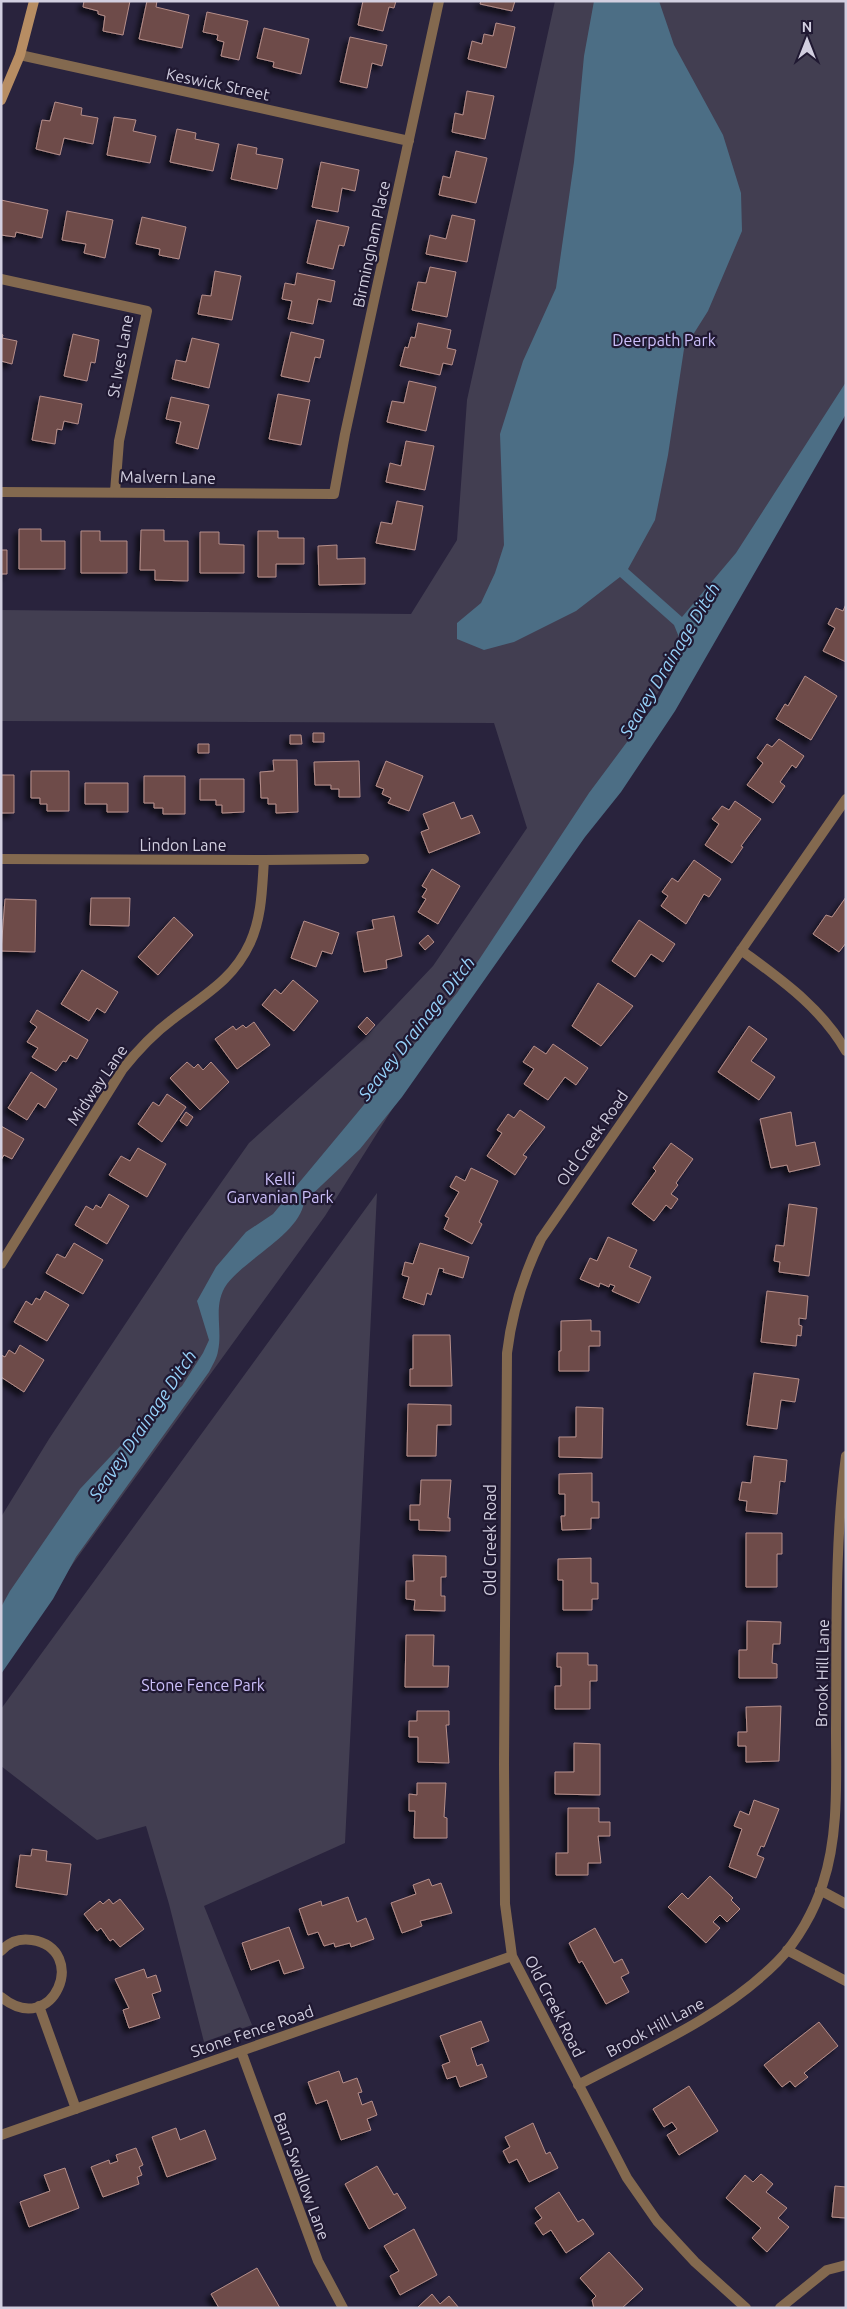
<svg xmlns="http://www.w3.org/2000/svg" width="847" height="2309" font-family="Ubuntu,sans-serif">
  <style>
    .green { fill: #423e51 }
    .water { fill: #4c6e85 }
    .building { fill: #6e4b48; stroke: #b58e8a; filter: url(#shadow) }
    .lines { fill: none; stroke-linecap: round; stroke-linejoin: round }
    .street { stroke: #83694f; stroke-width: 10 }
    .secondary { stroke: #b78d63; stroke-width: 10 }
    .labels { text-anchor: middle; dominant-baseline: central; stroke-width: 4.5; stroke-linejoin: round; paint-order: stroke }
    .street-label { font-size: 16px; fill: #d2cfe0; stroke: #201932 }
    .park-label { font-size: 16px; fill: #cdc0fb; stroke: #201932 }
    .water-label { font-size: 18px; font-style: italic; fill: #96d1f9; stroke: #201932 }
  </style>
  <defs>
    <filter id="shadow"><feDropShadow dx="-4.5" dy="4.5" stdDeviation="2.5" flood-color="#0009"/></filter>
  </defs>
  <rect width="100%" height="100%" fill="#29233d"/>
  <path class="green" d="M555,1H846V389L543,879L415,1073L325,1216L1,1663V1517L49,1439L185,1234L249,1143L363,1040L433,966L527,828L494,723L1,721V610L411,614L457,540L467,400Z
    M377,1193L345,1843L204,1906L252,2025L204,2042L169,1904L146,1826L97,1840L1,1766V1709Z"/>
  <path class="water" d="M594,1H659L674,45L723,135L741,193L742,231L708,311L684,349L668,455L655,520L628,569L682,617L736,553L846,382V414L675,711L621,792L585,837L402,1097L360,1149L304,1202C300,1233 247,1258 227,1284C212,1305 223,1328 218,1351C217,1358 212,1366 209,1372L76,1557L53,1599L1,1674V1607L10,1591L80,1489L155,1409L182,1386L203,1353L209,1340L197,1301L216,1267L246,1232L273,1214L457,993L589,793L656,703L674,670L681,642L674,625L620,577L576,611L514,642L484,650L457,639V623L481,603L495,573L504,545L500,434L523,361L556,288L574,162L584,56Z"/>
  <path class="building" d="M84,1H130L123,35L103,31L105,16L98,14V11L83,7Z
    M147,1H157L156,7L189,15L182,48L139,39Z
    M363,1H396L394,8L389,7L383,31L358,25Z
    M481,1H515L512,11L480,4Z
    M207,12L248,21L239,60L221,56L224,42L217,40L218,35L203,32Z
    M496,23L515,27L506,68L468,59L472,41L482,44L484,34L493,36Z
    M264,28L309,39L301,74L273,67L274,62L257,58Z
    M350,37L387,45L382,66L372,63L367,88L340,82Z
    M467,91L494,96L485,139L452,132L455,113L463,115Z
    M55,102L82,108L81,115L98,118L93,144L64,138L60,155L36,149L42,120L50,121Z
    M114,117L136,120L133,131L156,136L150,163L107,155Z
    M177,129L196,133L195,139L219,144L213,171L170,162Z
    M238,144L257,148L256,154L283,159L277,189L231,179Z
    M456,151L487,158L476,203L439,195L443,176L450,178Z
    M321,162L359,170L355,191L342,188L338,212L312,207Z
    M1,200L48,210L42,238L16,232L15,237L1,235Z
    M67,211L113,220L105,258L84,253L86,244L62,240Z
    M452,215L475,220L467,262L426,254L430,235L446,239Z
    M142,217L186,227L179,259L159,255L160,249L136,244Z
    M317,220L349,227L344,246L339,245L333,269L307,263Z
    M430,267L456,272L447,317L412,310L418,282L426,283Z
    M215,271L241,276L232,320L198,314L202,295L211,296Z
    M297,273L335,281L331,302L318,299L313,324L288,319L292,301L282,299L285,283L295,285Z
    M418,323L451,330L447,348L456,350L452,365L443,363L440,375L400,366L405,347L408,348L411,337L415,338Z
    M291,332L324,340L320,358L315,357L309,382L281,376Z
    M1,334L3,335L2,338L17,341L12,364L1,361Z
    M73,334L99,340L95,363L91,362L87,381L64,376Z
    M192,338L219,344L209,388L172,379L176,360L186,362Z
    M409,381L436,387L426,431L387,422L392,401L404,403Z
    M278,394L310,400L301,445L269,439Z
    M40,396L82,404L78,424L64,421L62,430L57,429L55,444L32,440Z
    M171,397L209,405L198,449L176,443L181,422L166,419Z
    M406,441L434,446L425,490L386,482L390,463L401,466Z
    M397,501L423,506L415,550L376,543L381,522L392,524Z
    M19,529H41V541H65V569H19Z
    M141,530H164V541H188V581L155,580V570H140Z
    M81,531H100V541H127V573H81Z
    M258,531H278V538H304V564H276V577H258Z
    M200,532H219V544L244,545V573H200Z
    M337,545V559L365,558V584L319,585L318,546Z
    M1,550H7V574H1Z
    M846,604V662L823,651L835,628L828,624L836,608L843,611Z
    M805,676L837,696L811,740L776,719L785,704L788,706Z
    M313,733H324V742H313Z
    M290,735H301L302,744H290Z
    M779,739L804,756L796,768L792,765L780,782L785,786L773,803L747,785L763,763L757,758L767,744L772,747Z
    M198,744H209V753H198Z
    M273,760H297L298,812L276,813V804H268V798H261L260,772L274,771Z
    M359,761L360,797H339V789H331V785H315L314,762Z
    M386,761L423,776L409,811L388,803L391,798L382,794L384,789L376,786Z
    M31,771H69V811H47V804H40V798H31Z
    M1,775H14V813H1Z
    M144,776H185V814H163V808H154V803H144Z
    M200,779H244V812L222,813V805H216V800H200Z
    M85,783H128V812H107V804H85Z
    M735,801L761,819L741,846L743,847L732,863L705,845L719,824L712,819L722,806L729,810Z
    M454,802L461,819L472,815L480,833L429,853L421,832L429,829L423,814Z
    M694,860L721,879L709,897L704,894L686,924L661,906L668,896L662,892L672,878L678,882Z
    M432,869L460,886L438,924L418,912L426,899L422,897L427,889L422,886Z
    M846,897V943L839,952L813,934L826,915L832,917Z
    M91,898H130L129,926L90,925Z
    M5,899L36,900L35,952L1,951Z
    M394,916L402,956L386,960L387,968L364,972L357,932L374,929L372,920Z
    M174,917L193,935L158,975L138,957Z
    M639,920L675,944L663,962L651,954L635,977L612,961Z
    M304,921L339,933L332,954L322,951L316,967L291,958Z
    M428,935L434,942L425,950L419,943Z
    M82,970L118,992L105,1013L97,1008L89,1021L61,1004Z
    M293,980L318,1001L294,1031L262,1005L275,989L281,994Z
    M598,983L633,1006L601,1046L572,1026Z
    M37,1010L88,1040L77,1059L70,1055L66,1062L63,1061L56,1071L32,1057L38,1048L27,1042L37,1027L30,1022Z
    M367,1017L375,1025L366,1035L358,1027Z
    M254,1022L270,1045L237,1069L215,1039L233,1026L236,1030L243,1025L246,1028Z
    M749,1026L767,1039L751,1061L775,1077L759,1100L718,1072Z
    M553,1044L588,1068L576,1085L565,1077L548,1100L524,1084L534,1069L523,1062L534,1046L546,1054Z
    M187,1062L194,1068L198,1064L203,1070L211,1062L229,1082L200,1110L170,1078Z
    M31,1072L57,1089L45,1108L38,1103L27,1120L8,1108Z
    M167,1094L186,1107L162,1142L138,1124L153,1102L159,1106Z
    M520,1110L545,1127L523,1155L527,1157L515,1175L487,1156L502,1133L497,1130L508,1114L514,1118Z
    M186,1112L193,1117L187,1126L180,1121Z
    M791,1112L796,1146L815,1142L820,1165L789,1172L787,1165L771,1168L760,1119Z
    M1,1126L24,1139L12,1159L4,1155L1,1160Z
    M671,1143L693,1159L676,1183L678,1185L671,1194L678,1199L671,1209L666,1205L654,1221L632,1204L656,1171L653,1168Z
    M138,1148L166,1164L147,1197L109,1175L121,1156L130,1161Z
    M471,1168L498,1181L479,1222L482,1224L472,1244L444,1229L449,1218L445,1216L459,1192L450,1187L456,1176L465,1181Z
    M109,1194L129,1206L107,1244L75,1225L86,1206L93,1210L96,1205L101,1208Z
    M789,1204L817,1208L809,1276L779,1272L780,1262L774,1261L776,1245L784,1246Z
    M608,1237L637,1250L629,1267L651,1277L639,1303L612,1291L615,1286L610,1284L609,1287L600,1283L599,1287L580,1279L590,1258L597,1261Z
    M74,1243L103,1260L83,1294L46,1273L57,1254L65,1258Z
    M420,1243L469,1257L463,1278L443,1272L444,1269L439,1268L431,1295L427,1293L424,1305L403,1298L409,1277L402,1275L405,1262L413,1264Z
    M45,1291L69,1305L47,1341L14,1322L26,1301L32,1305L36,1298L40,1300Z
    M767,1291L808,1296L806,1319L799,1318V1325L802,1326L801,1336L797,1335L796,1346L761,1342Z
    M591,1320V1331H600V1346H589V1371H559V1351H561V1321Z
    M413,1335H450L452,1386H410V1369H413Z
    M20,1345L44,1360L24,1392L1,1377V1355L5,1357L9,1350L15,1354Z
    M754,1373L799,1379L795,1402L781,1400L777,1429L747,1425Z
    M408,1404L451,1405V1425H437L436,1456H407Z
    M576,1407L603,1408L602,1458L559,1457V1437H576Z
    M754,1456L787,1460L785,1482L780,1481L777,1514L746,1511L747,1501L739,1500L742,1482L751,1483Z
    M592,1473V1502H599V1518H591V1529L562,1530L561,1516H565V1494H559V1474Z
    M421,1480H451L448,1518H450V1531L419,1530V1520H410V1505H420Z
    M746,1533H782V1554H777V1587H746Z
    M413,1555L446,1556V1577H441V1596H445V1611L414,1610L415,1600L406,1599V1581H414Z
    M591,1558V1583H598V1599H592V1610H563V1580H558V1559Z
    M747,1621L781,1622L780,1644H773L772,1663L777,1664V1678H739V1650H747Z
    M406,1635H434L433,1666H449L448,1687H405Z
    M557,1653H588V1665H597V1681H590V1709H555V1686H561V1667H557Z
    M781,1706L779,1761L746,1762V1746H738V1732H747L746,1707Z
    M417,1711H449V1725H446L449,1763L418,1762V1737H409V1721H417Z
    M574,1743L600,1744V1795L555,1794V1772H574Z
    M417,1783H446L444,1817L447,1818V1838H414L415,1811H409V1794L417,1795Z
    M754,1800L779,1809L764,1847L761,1846L757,1855L764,1858L756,1878L729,1867L742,1829L734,1826L740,1811L749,1815Z
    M568,1808H599V1822H610V1836H598L601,1863H588V1875H556V1853H568Z
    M32,1849L47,1851L46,1861L71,1864L67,1895L16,1887L20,1855L31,1856Z
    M710,1876L733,1898L731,1900L740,1909L727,1922L720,1915L713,1922L720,1928L706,1943L668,1907L682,1893L688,1899Z
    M429,1879L432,1886L441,1883L452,1913L420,1921L422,1926L402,1933L391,1903L416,1894L413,1885Z
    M348,1897L357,1922L366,1918L374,1939L351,1947L350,1943L335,1947L334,1943L324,1946L318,1932L308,1935L299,1909L321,1901L322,1906Z
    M109,1899L113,1904L120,1899L144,1929L120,1947L113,1939L110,1941L101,1928L97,1931L84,1914L100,1901L103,1904Z
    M289,1927L304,1968L284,1974L279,1960L251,1970L242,1943Z
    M595,1928L614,1963L622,1959L629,1973L621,1977L629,1992L606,2004L582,1961L579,1963L569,1943Z
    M144,1969L147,1978L156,1975L161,1991L152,1994L160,2018L129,2028L123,2010L129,2008L115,1979Z
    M481,2021L489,2041L471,2048L477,2066L482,2064L487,2077L460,2087L456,2076L447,2079L442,2065L450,2062L440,2036Z
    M819,2022L838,2046L804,2073L808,2077L795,2087L790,2081L782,2087L764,2065Z
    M339,2071L343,2083L357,2078L362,2092L358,2093L362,2105L372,2101L377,2115L367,2119L371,2130L341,2140L327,2100L316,2104L308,2082Z
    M689,2086L718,2131L679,2155L667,2135L677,2129L672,2122L664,2127L653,2109Z
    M533,2123L546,2154L550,2152L558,2168L529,2182L517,2159L509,2163L503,2151L510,2147L505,2137Z
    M176,2128L180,2140L205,2130L216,2159L167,2177L152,2137Z
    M136,2148L143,2165L139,2167L142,2175L137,2177L139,2184L103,2197L91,2167L109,2160L110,2164L118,2161L116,2155Z
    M377,2166L394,2195L397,2193L406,2208L369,2229L345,2184Z
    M65,2168L79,2208L29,2227L20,2202L50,2191L44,2175Z
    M761,2174L773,2184L766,2192L787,2208L778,2218L789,2227L767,2252L752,2238L761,2228L726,2198L745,2175L753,2182Z
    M835,2186L846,2187V2218L832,2217Z
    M559,2192L578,2222L583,2219L594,2234L566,2253L551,2230L543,2235L535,2223L542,2218L535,2208Z
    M414,2229L437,2275L400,2295L390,2276L399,2271L384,2246Z
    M609,2252L643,2289L622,2308H594L592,2300L596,2296L580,2278Z
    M257,2268L280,2308H219L211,2294Z
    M432,2294L440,2304L449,2296L459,2308H417Z"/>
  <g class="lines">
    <path class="street" d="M20,55L409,141
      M1,279L147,311L119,441L115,492
      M1,492L334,494L345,434L439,1
      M1,859L264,860L364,859
      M741,950C780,979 821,1007 846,1051
      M1,1264L122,1070C137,1051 154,1033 173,1019C204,995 233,980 250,943C262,917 262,888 264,860
      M820,1890L846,1904
      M787,1950L846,1981
      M1,1951C9,1942 20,1938 32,1940C90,1949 54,2040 1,1997
      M39,2006L76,2109
      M241,2051L318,2261L343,2308
      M578,2085C647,2049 722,2017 777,1962C797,1942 815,1910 823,1883C839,1834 836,1780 836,1729C837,1638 834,1546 846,1456
      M1,2135L512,1956
      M746,2308L695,2262L657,2221L627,2178L512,1956L505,1904L504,1764L507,1353C512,1312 523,1276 541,1239L846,799
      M780,2308L827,2270L846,2265"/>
    <path class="secondary" d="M1,100L20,55L34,1"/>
  </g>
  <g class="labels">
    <g class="street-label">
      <text transform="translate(218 84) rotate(12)">Keswick Street</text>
      <text transform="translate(371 244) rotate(-78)">Birmingham Place</text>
      <text transform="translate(120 356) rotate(-80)">St Ives Lane</text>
      <text transform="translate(168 477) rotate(1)">Malvern Lane</text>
      <text x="183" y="845">Lindon Lane</text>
      <text transform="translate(97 1085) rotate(-56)">Midway Lane</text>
      <text transform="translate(592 1138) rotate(-55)">Old Creek Road</text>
      <text transform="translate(490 1540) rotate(-90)">Old Creek Road</text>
      <text transform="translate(822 1673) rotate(-89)">Brook Hill Lane</text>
      <text transform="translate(555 2006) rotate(63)">Old Creek Road</text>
      <text transform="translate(655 2027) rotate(-28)">Brook Hill Lane</text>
      <text transform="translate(252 2031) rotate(-19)">Stone Fence Road</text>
      <text transform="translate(302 2176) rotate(70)">Barn Swallow Lane</text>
    </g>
    <g class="park-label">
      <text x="664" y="340">Deerpath Park</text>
      <text x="280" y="1179">Kelli<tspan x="280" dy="18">Garvanian Park</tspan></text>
      <text x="203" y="1685">Stone Fence Park</text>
    </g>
    <g class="water-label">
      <text transform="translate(669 660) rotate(-59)">Seavey Drainage Ditch</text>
      <text transform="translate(416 1028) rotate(-52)">Seavey Drainage Ditch</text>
      <text transform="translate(142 1425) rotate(-56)">Seavey Drainage Ditch</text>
    </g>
  </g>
  <rect width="847" height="2309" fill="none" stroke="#d2cfe0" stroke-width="5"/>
  <g transform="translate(807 40)" stroke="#201932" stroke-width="4" paint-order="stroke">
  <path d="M0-4L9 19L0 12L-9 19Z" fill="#d2cfe0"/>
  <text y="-8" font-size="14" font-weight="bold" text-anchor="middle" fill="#d2cfe0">N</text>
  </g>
</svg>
